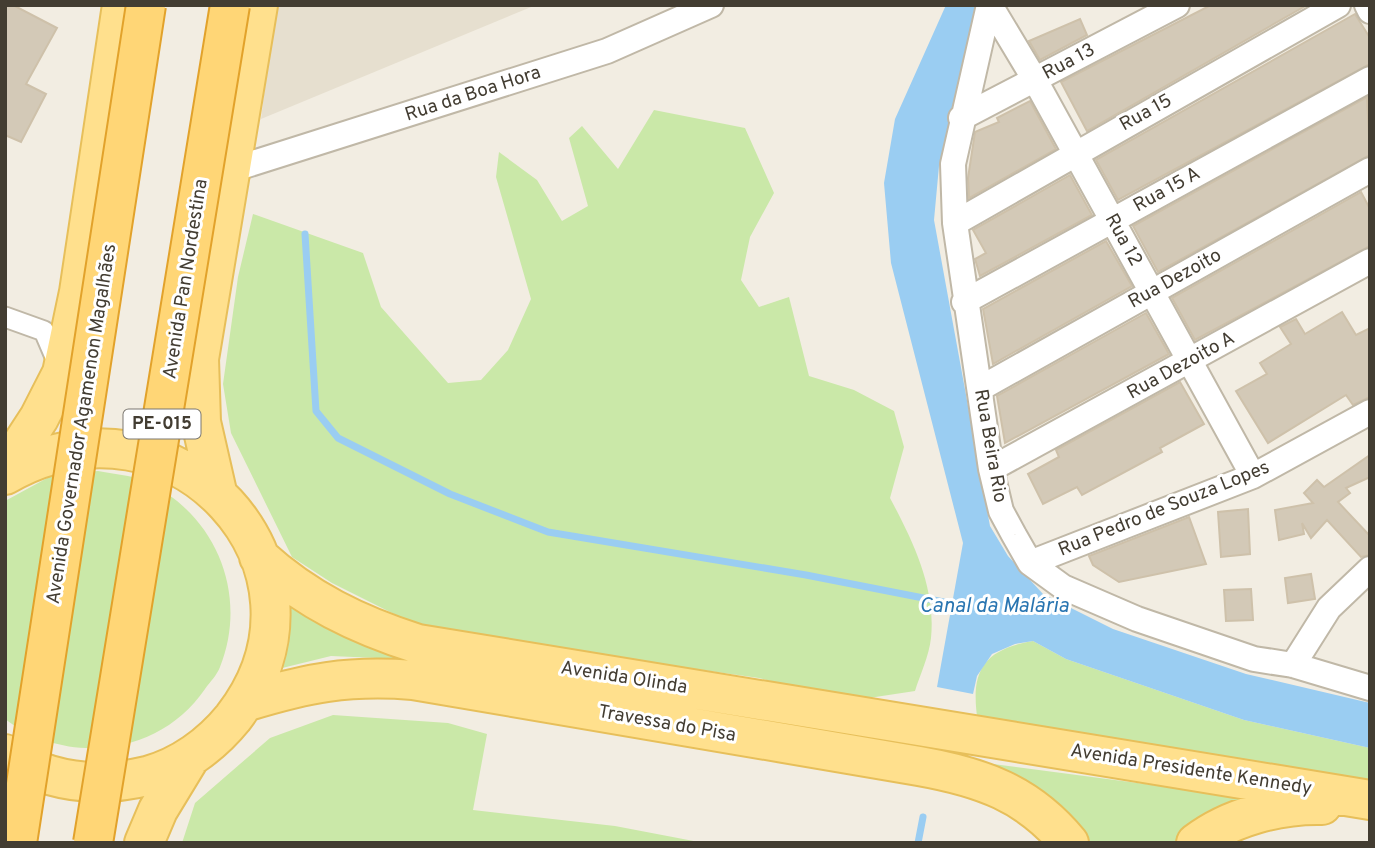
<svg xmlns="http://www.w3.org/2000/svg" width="1375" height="848" font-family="Overpass,sans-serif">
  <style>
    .residential { fill: #e6dfcf }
    .green { fill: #cae8a8 }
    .water { fill: #9acdf2 }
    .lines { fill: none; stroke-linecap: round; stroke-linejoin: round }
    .stream { stroke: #9acdf2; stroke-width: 7 }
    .building { fill: #d3c9b7; stroke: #cec1aa; stroke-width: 2 }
    .pedestrian-casing { stroke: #c0b8a7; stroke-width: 23 }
    .minor-casing { stroke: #c0b8a7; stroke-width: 28 }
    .primary-casing { stroke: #e7bf5a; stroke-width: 42 }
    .pedestrian { stroke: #fff; stroke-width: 19 }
    .minor { stroke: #fff; stroke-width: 24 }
    .primary { stroke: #ffe08d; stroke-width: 38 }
    .trunk-bridge-casing { stroke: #e2a22b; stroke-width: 42; stroke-linecap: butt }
    .trunk-bridge { stroke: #ffd676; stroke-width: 38 }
    .labels { text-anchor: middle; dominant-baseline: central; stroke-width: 6; stroke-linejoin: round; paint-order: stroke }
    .shield { fill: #fff; stroke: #7b7770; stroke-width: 2 }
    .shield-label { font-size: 18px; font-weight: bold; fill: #433d32 }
    .street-label { font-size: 19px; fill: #433d32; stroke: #fff }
    .water-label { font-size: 21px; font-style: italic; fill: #2975b1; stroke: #fff }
  </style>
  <rect width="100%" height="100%" fill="#f2ede2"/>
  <path class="residential" d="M275,5H536L261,119Z"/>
  <path class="green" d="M654,110L745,128L774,193L750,237L741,280L759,307L789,297L809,376L854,390L894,411L904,447L890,498C913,541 936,588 931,638C929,656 920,675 915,691L849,701L759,678L625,659L410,622L332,583L292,557L231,433L223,384L238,277L253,214L363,253L381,307L448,383L481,380L508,350L531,299L496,177L499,152L537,180L562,221L588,206L569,138L582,126L618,169Z
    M98,471C113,474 131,475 145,481C216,514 249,594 220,667C217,675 210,682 205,689C160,755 68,767 5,719V501L51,476Z
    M287,593L318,621L399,659L331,656L274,670Z
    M1033,641L1066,659L1244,720L1370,748V783L978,723C970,673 981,650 1033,641Z
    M333,715L448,723L487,734L473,810L615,826L704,843H182L195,803L270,738Z
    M955,759L1244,797L1172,843H1082Z"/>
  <path class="water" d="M946,5H982L939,166L934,220L990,526L1008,556L1043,594L1113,629L1246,674L1370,703V748L1244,720L1066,659L1033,641L1015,644L992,654L977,676L973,694L937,687L963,543L891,263L884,183L895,119Z"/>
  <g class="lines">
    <path class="stream" d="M305,234L316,411L338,438L450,494L548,532L806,575L959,605
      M918,843L923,817"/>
  </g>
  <path class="building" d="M5,5H13L57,28L26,84L46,94L21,142L5,135Z
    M1211,5H1307L1087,131L1061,82Z
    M1355,14L1370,38V64L1118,200L1096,160Z
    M1080,19L1087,35L1040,60L1029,41Z
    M1367,97L1370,155L1158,272L1133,226Z
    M1030,101L1056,149L969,198L968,178L975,132L999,122L997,118Z
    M1070,175L1092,215L980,276L975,259L986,253L973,230Z
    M1361,192L1370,209V246L1195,340L1172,298Z
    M1106,241L1132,286L993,364L983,309Z
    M1342,312L1356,335L1370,328V397L1353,405L1346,395L1268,443L1236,391L1267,374L1260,363L1291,344L1280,327L1296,319L1305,334Z
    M1146,313L1169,354L1005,443L997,396Z
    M1180,382L1204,424L1160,448L1162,452L1082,495L1077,487L1043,504L1028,474L1059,457L1056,450Z
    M1370,455V477L1346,488L1350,493L1338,502L1370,536V555L1361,557L1327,520L1311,538L1302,523L1304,534L1279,540L1275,510L1313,503L1304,493L1317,480L1324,487Z
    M1248,509L1250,554L1221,557L1218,512Z
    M1189,517L1206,564L1119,582L1093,565L1089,556Z
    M1311,574L1315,599L1288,603L1285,578Z
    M1251,589L1253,620L1226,621L1224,590Z"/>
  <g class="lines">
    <defs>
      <path id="pedestrian" d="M5,317L44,331L59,366"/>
      <path id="minor" d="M989,5L953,164L955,223L991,469L1001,511L1014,535L1030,563L1063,587L1137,619L1254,659L1293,665L1370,688
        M990,5L1035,80L1253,476
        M1367,5L1370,11
        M961,118L1177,5
        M231,170L607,51L711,5
        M955,223L1338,5
        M964,302L1370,79
        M981,388L1370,170
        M991,469L1370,261
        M1030,563L1253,476L1370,412
        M1293,665L1329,608L1370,569"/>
      <path id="primary" d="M5,470L39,418L62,373L79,292L122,5
        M5,475C175,377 349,569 233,718C211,745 181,767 147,776C97,788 49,783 5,754
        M217,492L201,422L199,359L258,5
        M259,557C306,600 358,625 418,644L1370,800
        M245,702C307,683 347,675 413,680L919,766C981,777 1028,793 1069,843
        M144,843L158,810L189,759
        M1196,843C1230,817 1280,804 1322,805"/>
    </defs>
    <use href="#pedestrian" class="pedestrian-casing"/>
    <use href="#minor" class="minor-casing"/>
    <use href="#primary" class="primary-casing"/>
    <use href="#pedestrian" class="pedestrian"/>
    <use href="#minor" class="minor"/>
    <use href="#primary" class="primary"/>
    <defs>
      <path id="trunk-bridge" d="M17,843L146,5
        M93,843L230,5"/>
    </defs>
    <use href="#trunk-bridge" class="trunk-bridge-casing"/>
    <use href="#trunk-bridge" class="trunk-bridge"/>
  </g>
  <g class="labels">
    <rect class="shield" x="123.5" y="409.5" width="77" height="29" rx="5"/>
    <g class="shield-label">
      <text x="162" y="424">PE-015</text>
    </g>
    <g class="street-label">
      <text transform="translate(1069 62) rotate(-28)">Rua 13</text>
      <text transform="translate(473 94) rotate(-18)">Rua da Boa Hora</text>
      <text transform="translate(1146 113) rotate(-29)">Rua 15</text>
      <text transform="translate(1167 190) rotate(-29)">Rua 15 A</text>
      <text transform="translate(1123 240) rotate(61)">Rua 12</text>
      <text transform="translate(186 279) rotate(-81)">Avenida Pan Nordestina</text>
      <text transform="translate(1175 279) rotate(-29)">Rua Dezoito</text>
      <text transform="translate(1181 366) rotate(-29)">Rua Dezoito A</text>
      <text transform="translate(82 424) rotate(-81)">Avenida Governador Agamenon Magalhães</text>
      <text transform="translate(990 446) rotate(80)">Rua Beira Rio</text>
      <text transform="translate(1164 509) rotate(-22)">Rua Pedro de Souza Lopes</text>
      <text transform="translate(624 678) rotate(9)">Avenida Olinda</text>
      <text transform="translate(667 724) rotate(10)">Travessa do Pisa</text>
      <text transform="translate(1191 770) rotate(9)">Avenida Presidente Kennedy</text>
    </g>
    <g class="water-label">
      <text x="994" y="606">Canal da Malária</text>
    </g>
  </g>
  <rect width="1375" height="848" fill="none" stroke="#433d32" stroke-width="14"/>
</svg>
